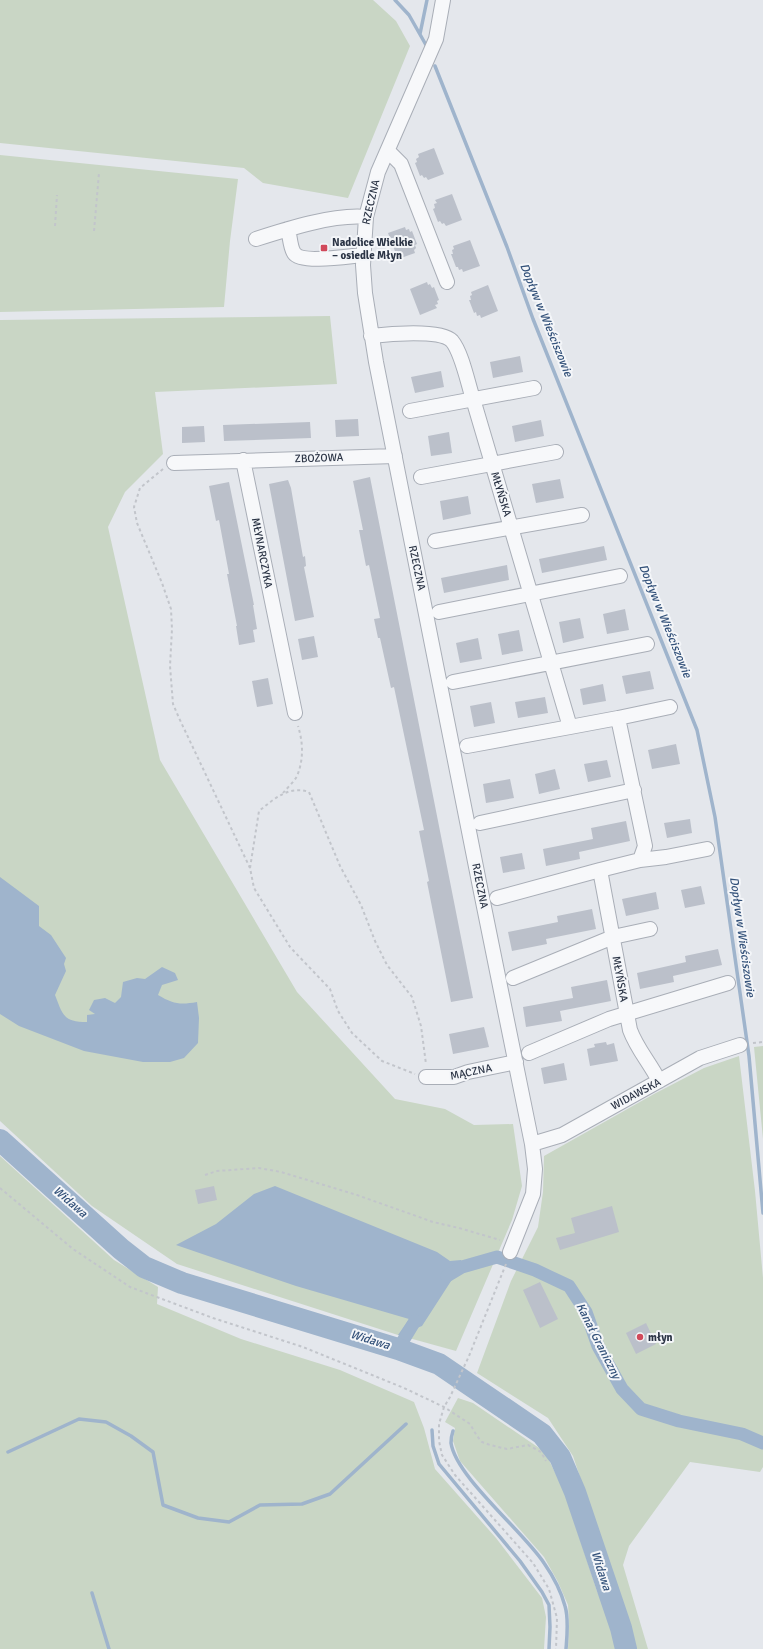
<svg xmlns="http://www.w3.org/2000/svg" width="763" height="1649" font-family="Signika,sans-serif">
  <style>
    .green { fill: #c9d6c5 }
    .water { fill: #9fb4cc }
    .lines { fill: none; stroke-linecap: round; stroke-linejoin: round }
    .stream { stroke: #9fb4cc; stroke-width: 3.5 }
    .canal { stroke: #9fb4cc; stroke-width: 13 }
    .river { stroke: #9fb4cc; stroke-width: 22 }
    .building { fill: #bbc0ca }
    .minor-casing { stroke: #a9aeb7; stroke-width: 16 }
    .path { stroke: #c2c5cb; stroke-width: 2; stroke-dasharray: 3 3; stroke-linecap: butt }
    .minor { stroke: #f7f8fa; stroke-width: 14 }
    .poi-dot { fill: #d1495b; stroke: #f4f6f9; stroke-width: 1.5 }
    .labels { text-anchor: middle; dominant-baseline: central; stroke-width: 4; stroke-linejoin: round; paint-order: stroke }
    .street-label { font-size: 11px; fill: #2b3445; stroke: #f4f6f9 }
    .poi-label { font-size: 11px; font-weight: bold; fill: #2b3445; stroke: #f4f6f9; text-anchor: start }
    .water-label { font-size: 12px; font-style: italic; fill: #34527a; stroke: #f4f6f9 }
  </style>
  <rect width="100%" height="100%" fill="#e4e7ec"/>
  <path class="green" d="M0,0H373L396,21L410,46L348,198L263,183L244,168L0,143Z
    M0,155L238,179L230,241L224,307L0,312Z
    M330,316L337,384L155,392L163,454L125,492L108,527L160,760L297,992L395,1099L445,1109L474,1125L513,1124L522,1186L512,1220L456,1351L398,1335L177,1264L92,1206L0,1121V320Z
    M763,1046V1139L754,1047Z
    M739,1056L755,1191L763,1278V1467L760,1472L690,1462L629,1546L623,1565L648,1649H633L612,1573L573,1456L548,1418L477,1373L511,1281L538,1227L543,1192L544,1156L654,1094L704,1068Z
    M0,1156L114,1260L158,1287L157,1304L241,1339L340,1370L414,1402L424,1428L435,1469L496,1538L542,1598L546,1617L544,1649H0Z
    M458,1398L473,1403L545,1452L564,1491L597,1591L605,1609L619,1649H568L569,1621L568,1605L558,1582L544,1557L460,1461L453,1441L455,1428L445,1422Z"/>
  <path class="water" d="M0,877L39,906V926L51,935L66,958L64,964L66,971L55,995C63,1015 63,1022 87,1022V1015L95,1014L89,1010L94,1000L105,998L115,1003L121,997L123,982L137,978L145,979L162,967L175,973L178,980L162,985L158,995C173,1004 180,1005 197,1002L199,1018L198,1043L184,1058L170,1062H143L84,1051L19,1026L0,1014Z
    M275,1186L437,1252L450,1261L461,1260L464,1272L453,1278L422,1326L414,1329L410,1337L398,1335L409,1319L296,1286L176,1245L216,1224L254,1194Z"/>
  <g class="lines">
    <path class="stream" d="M395,0L409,15L426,45
      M420,34L427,0
      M435,66L507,247L533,319L697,730L715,817L749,1056L763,1213
      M432,1430L433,1446L439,1464L520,1561L542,1592L549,1605L550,1627L549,1649
      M453,1431C452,1434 451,1439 451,1443C456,1477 523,1531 544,1563C553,1576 561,1591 565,1606C569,1619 567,1636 566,1649
      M8,1452L79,1419L106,1422L131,1436L153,1452L163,1505L198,1518L229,1522L260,1505L302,1504L330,1494L406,1424
      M92,1593L109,1649"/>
    <path class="canal" d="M447,1276L462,1267L497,1257L535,1270L569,1286L586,1312L598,1346L622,1389L641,1409L679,1421L742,1434L763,1443
      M398,1349L415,1321"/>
    <path class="river" d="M0,1140L121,1249L144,1267L182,1283L398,1349L439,1364L542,1434L560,1457L575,1492L621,1628L626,1649"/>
  </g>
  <path class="building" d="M434,148L444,174L428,180L426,177L424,178L422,175L420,176L415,163L417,162L416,159L419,157L418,154Z
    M452,194L462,220L446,226L444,223L442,224L440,221L438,222L433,209L435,208L434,204L437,203L435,200Z
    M405,227L406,230L409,229L410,232L412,231L417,244L415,245L416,248L414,250L415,253L398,259L388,233Z
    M470,240L480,266L463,272L462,269L459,270L458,267H456L451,254H453L452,250L454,249L453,246Z
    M427,282L428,285L430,284L432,288L434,287L439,300L437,301L438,304L435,305L437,308L420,315L410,289Z
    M488,285L498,311L481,318L480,315L477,316L476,312L474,313L469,300H471L470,296L472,295L471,292Z
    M520,356L523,372L493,378L490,362Z
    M441,371L444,387L415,393L411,377Z
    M358,419L359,436L336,437L335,420Z
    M541,420L544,436L515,442L512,426Z
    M310,422L311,438L224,441L223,425Z
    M204,426L205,442L182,443V427Z
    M449,432L452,453L431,456L428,436Z
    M370,477L473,998L451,1002L427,882L429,881L419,831L424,830L394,687L391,688L380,638H378L374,619L380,618L369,565L366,566L359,530H363L353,481Z
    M560,479L564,498L536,503L532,484Z
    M288,480L291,488L303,557L305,556L306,566L304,567L314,617L295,621L269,484Z
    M229,482L254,605H253L257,629L253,630L255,642L239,645L236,626H237L227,574H229L219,520L216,521L209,486Z
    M468,496L471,514L443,520L440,501Z
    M604,546L607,560L542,573L539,559Z
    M507,565L509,580L444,593L441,578Z
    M625,609L629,630L607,634L603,614Z
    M580,618L584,638L563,643L559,622Z
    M519,630L523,651L502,655L498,634Z
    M314,636L318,657L302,660L298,639Z
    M478,638L482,659L460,663L456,643Z
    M650,671L654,689L626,694L622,676Z
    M268,678L273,704L257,707L252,681Z
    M603,684L606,701L583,705L580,689Z
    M545,697L548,713L518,718L515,702Z
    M491,702L495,723L474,727L470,706Z
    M676,744L680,764L652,769L648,750Z
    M607,760L611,777L588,782L584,764Z
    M555,769L560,789L539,794L535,774Z
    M510,779L514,798L486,803L483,784Z
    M690,819L692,833L667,838L664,823Z
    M626,821L630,841L579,852L580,859L546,866L543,849L593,839L591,828Z
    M522,853L525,869L503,873L500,857Z
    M701,886L705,904L685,908L681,890Z
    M656,892L659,909L626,916L622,899Z
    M592,909L596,929L546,939L547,944L512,951L508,932L558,922L557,916Z
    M718,949L722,965L673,976L674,982L640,989L637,973L686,962L685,956Z
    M607,980L611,1001L560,1011L562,1021L526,1027L523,1007L573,998L571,987Z
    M484,1027L489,1047L453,1054L449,1034Z
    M606,1042L607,1045L614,1043L618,1061L590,1066L587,1049L595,1047L594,1044Z
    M564,1063L567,1080L544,1084L541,1068Z
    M214,1186L217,1200L198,1204L195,1190Z
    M612,1206L619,1232L560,1250L556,1238L575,1233L571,1218Z
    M540,1282L558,1319L540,1328L523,1290Z
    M646,1323L656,1344L636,1354L626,1333Z"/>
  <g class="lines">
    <defs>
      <path id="minor" d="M443,0L436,39L378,172L366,217L363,265L365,293L376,362L481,892L532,1144L535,1169L533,1194L510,1252
        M388,151L401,164L447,282
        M288,229C290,236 290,247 294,253C301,264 350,256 363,255
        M256,239C287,229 334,214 366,217
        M371,336C387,334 441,329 452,341C462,353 468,384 473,399L570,727L618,718L645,846L640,860L600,870L630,1030C637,1049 650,1063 659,1081
        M410,411L534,388
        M243,460L295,713
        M174,463L395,456
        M421,477L556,452
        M435,541L582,515
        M439,612L620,576
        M453,682L647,644
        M618,718L670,707
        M467,746L570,727
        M480,823L634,790
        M640,860L666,857L707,849
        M497,898L600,870
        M513,978L613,937L650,929
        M529,1053L609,1019L728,983
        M426,1077H454L468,1072L516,1062
        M532,1144L562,1135L700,1058L740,1045"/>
    </defs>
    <use href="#minor" class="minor-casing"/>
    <path class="path" d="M55,226L57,195
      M94,231L99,173
      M163,469L140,488L134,507L137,523L162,583L171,609L172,629L170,666L173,704L179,718L250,868L254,888L290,947L330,989L338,1011L352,1033L382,1061L415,1074
      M283,793C287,788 294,782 297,776C304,759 303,742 298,726
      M250,868L259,811C274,799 289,785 309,792L340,866L361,905L375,941L387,965L412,997L421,1026L426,1064
      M753,1043L763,1042
      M205,1175L217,1171L259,1168L281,1172L357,1195L433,1222L459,1228L500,1240
      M0,1188L73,1249L130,1287L213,1318L303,1347L404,1388L444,1407L470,1424L477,1436L482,1442L490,1445L507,1449L528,1445L541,1452L546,1461
      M506,1264L469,1356L450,1397L444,1407L439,1424V1441L442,1455L455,1475L533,1563L549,1589L557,1618L556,1649"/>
    <use href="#minor" class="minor"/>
  </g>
  <g class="poi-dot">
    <rect x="320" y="244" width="8" height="8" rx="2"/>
    <circle cx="640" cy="1337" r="4"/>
  </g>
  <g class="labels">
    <g class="street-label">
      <text transform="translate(371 202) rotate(-77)">RZECZNA</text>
      <text transform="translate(319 458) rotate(-2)">ZBOŻOWA</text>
      <text transform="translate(501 494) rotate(73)">MŁYŃSKA</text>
      <text transform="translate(262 553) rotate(79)">MŁYNARCZYKA</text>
      <text transform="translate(417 568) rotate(78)">RZECZNA</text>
      <text transform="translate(480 886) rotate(79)">RZECZNA</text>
      <text transform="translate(620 979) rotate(80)">MŁYŃSKA</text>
      <text transform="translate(471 1072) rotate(-12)">MĄCZNA</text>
      <text transform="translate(636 1094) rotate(-28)">WIDAWSKA</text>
    </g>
    <g class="poi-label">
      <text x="332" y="242">Nadolice Wielkie<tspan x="332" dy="13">– osiedle Młyn</tspan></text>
      <text x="648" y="1337">młyn</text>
    </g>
    <g class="water-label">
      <text transform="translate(546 320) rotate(68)">Dopływ w Wieściszowie</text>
      <text transform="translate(665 621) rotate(68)">Dopływ w Wieściszowie</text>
      <text transform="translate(742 937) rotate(82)">Dopływ w Wieściszowie</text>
      <text transform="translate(70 1202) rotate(41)">Widawa</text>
      <text transform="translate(370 1340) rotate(17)">Widawa</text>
      <text transform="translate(598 1341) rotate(63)">Kanał Graniczny</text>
      <text transform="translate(601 1571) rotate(72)">Widawa</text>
    </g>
  </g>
</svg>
